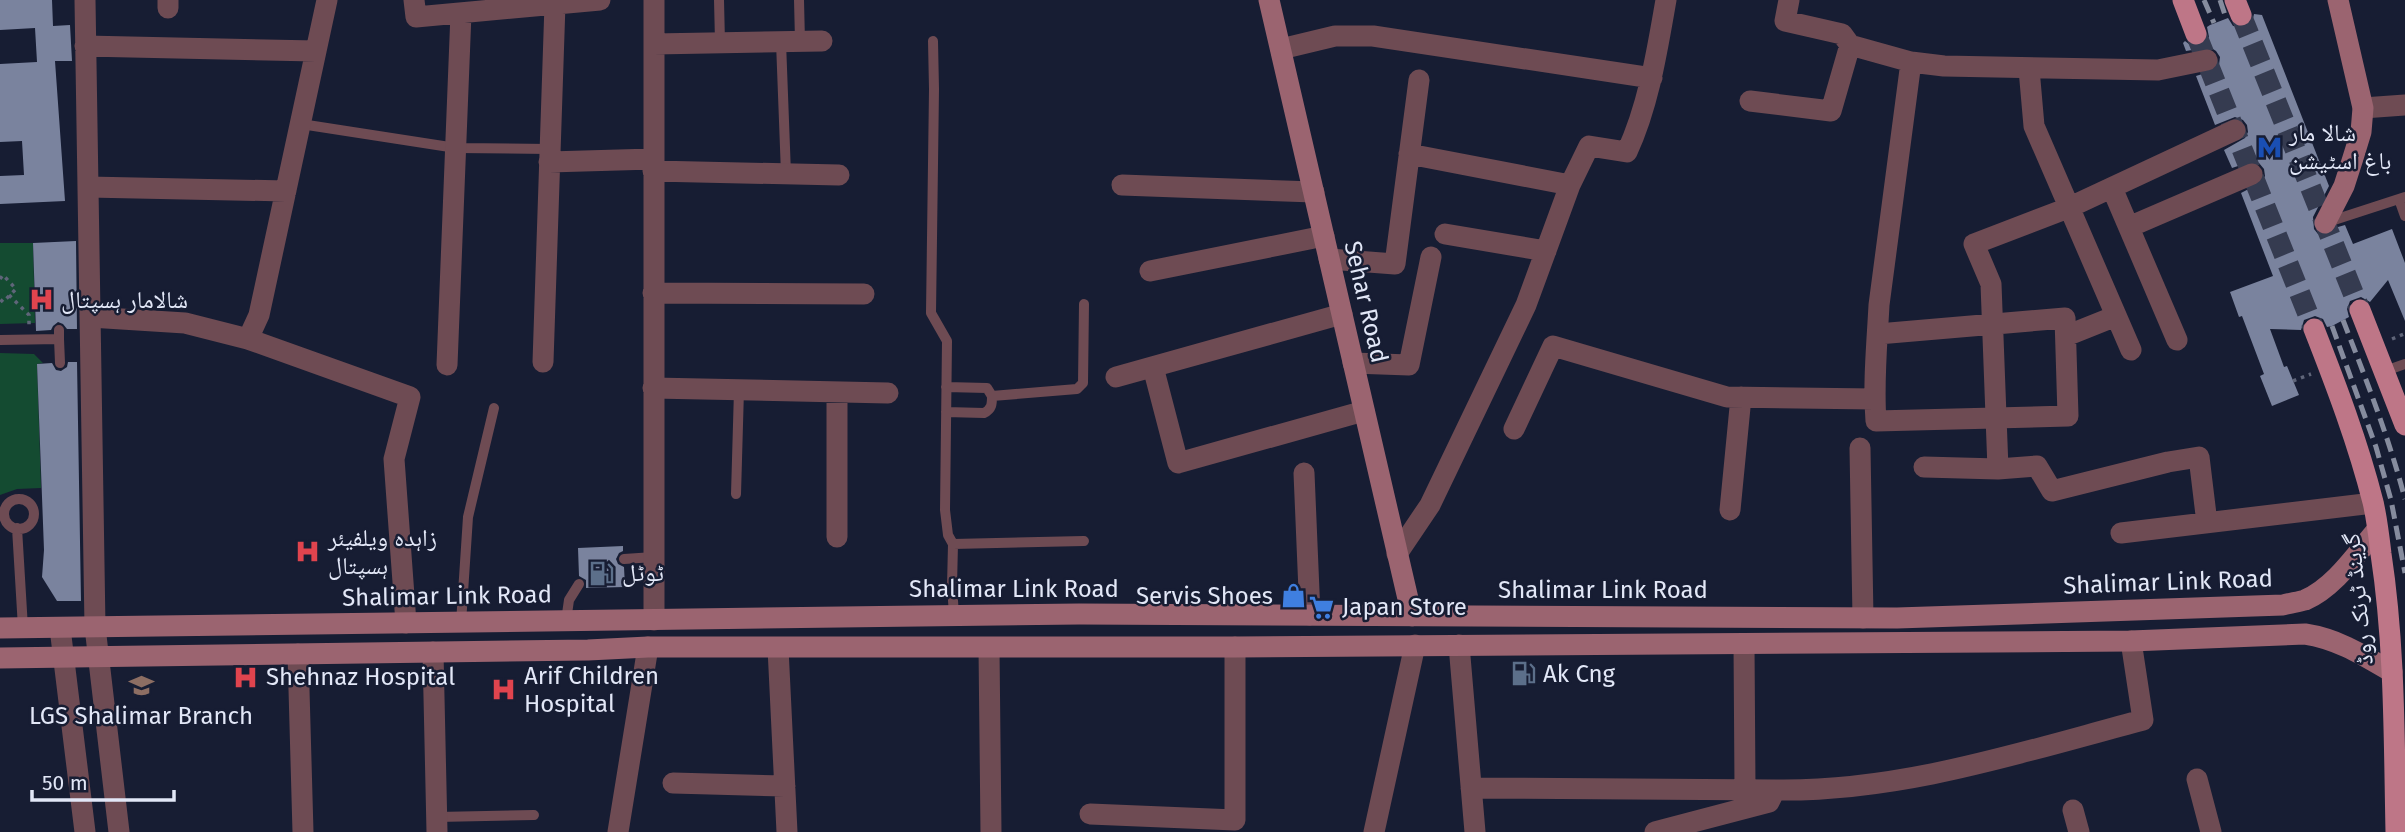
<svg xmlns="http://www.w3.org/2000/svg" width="2405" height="832" font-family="'Fira Sans','Noto Naskh Arabic',sans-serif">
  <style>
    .green { fill: #144b31 }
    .building { fill: #7a839e }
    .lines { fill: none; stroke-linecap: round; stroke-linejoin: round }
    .primary-tunnel { stroke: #353b50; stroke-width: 21; stroke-dasharray: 21 10; stroke-linecap: butt }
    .path { stroke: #5f6579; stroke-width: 3.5; stroke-dasharray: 3.5 5; stroke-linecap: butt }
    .lane { stroke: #6e4b53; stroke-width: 10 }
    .street { stroke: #6e4b53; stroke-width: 21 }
    .secondary { stroke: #9b6470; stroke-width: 21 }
    .primary { stroke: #be7687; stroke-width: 21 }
    .rail { stroke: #868c9e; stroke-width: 5; stroke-dasharray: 14 7; stroke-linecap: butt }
    .labels { text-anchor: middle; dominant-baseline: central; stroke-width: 5; stroke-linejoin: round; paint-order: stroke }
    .poi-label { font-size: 24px; fill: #e2e7f7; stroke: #171d33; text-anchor: start }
    .street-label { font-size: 24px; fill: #e2e7f7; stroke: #171d33 }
  </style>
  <rect width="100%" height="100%" fill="#171d33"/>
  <path class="green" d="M0,243H33L35,323L0,324Z
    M0,353L34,354L43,363L37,364L41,488L17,489L0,495Z"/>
  <path class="building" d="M0,0H52L53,26L70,25L72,61H55L65,201L0,204V176L24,175L22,141L0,142V64L37,62L35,28L0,30Z
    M2254,14L2262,15L2329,186L2313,217L2314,229L2318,234L2326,236L2333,234L2338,227L2345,225L2353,244L2392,229L2405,263V321L2388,280L2370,302L2361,297L2350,301L2347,309L2349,317L2332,326L2327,327L2323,319L2315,316L2304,320L2301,330L2270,329L2284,367L2287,366L2299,395L2272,406L2260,376L2264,374L2242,316L2239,317L2230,292L2273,276L2241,193L2262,182L2265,176L2264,169L2259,163L2253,161L2232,168L2224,150L2245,138L2248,132L2247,125L2243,120L2235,117L2215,125L2196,76L2215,70L2219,65L2220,57L2216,51L2210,47L2186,51L2183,43L2185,41L2193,47L2201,46L2209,37L2207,27L2210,25L2228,18L2233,26L2245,27L2252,23Z
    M76,241L77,329H67L63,324L58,322L53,326L51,330L36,331L33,243Z
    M68,362H77L81,601H57L42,577L44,550L37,364L52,363L56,370L61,371L67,367Z
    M623,546V551L619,553L616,559L618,564L624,567L625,587L586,588V580L579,576L578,548Z"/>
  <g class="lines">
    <path class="primary-tunnel" d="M2241,15L2360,310
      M2196,34L2314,329"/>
    <path class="path" d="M0,279L3,275L16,289L3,302L0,299
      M9,295L29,315V327
      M2392,339L2404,334
      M2293,381L2311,374"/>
    <path class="lane" d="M719,0L720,42
      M799,0L800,41
      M933,41L934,89L931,313L947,341L945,510L948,535L953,544
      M781,42L786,174
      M301,124L456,148L550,149
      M2399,199L2405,216
      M2328,222L2405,197
      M59,339L60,363
      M0,340L59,339V330
      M2385,371L2405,364
      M946,387L987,388L992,396L1077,389L1083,383L1084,304
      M946,412L984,413C992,409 992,404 992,396
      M736,494L739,390
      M4 514a15 15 0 1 1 30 0a15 15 0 1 1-30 0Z
      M17,528L23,628
      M624,559L654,557
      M954,615L952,586L953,544L1084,541
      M566,621L569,600L579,584
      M461,623L468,517L494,408
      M437,817L534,815"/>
    <path class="street" d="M85,0L95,627L119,832
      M168,0V8
      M327,0L259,315L248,339L410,397L394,459L406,623
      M414,0L416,17L600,0
      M654,0V620
      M1789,0L1785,21L1842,34L1850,45L1911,62L1944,66L2158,70L2207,60
      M654,44L822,41
      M85,46L316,51
      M1281,49L1335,36H1373L1652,78
      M2029,69L2034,126L2131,350
      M1750,101L1831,111L1850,45
      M2363,108L2405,105
      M1409,154L1570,185
      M549,162L653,159
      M653,171L839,175
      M1122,185L1314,192
      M88,187L286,191
      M2112,188L2177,340
      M2129,227L2252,174
      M1445,234L1546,251
      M1329,259L1395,264L1419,80
      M1150,271L1324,236
      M653,293L864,294
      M90,317L185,323L248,339
      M1878,334L2065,318L2068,416L1876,421C1873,383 1877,344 1879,305L1911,62
      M2066,336L2116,316
      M543,362L555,4
      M1353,363L1409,365L1431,257
      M447,365L461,13
      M1153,367L1178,463L1364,411
      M1116,377L1342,314
      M653,388L888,393
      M837,392V537
      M1514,429L1553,346L1727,397L1874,399
      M1860,448L1863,618
      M1924,467L1998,469L2037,466L2052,491L2168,462L2199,457L2207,523
      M1998,469L1991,284L1974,244L2068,208L2235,130
      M1304,473L1310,615
      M1730,510L1741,397
      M2121,533L2373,503
      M1397,554L1430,505L1526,305L1570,185L1589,146L1627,152C1649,104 1657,51 1666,0
      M60,628L85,832
      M1744,644L1745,788
      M1459,645L1475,832
      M778,648L787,832
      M989,648L991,832
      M433,652L437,832
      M298,654L303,832
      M2197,779L2211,832
      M673,783L785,786
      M1471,788L1775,790
      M2073,810L2079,832
      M1090,814L1235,820V647
      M618,832L648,647
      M1374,832L1415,645
      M1655,832L1769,802L1775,790C1901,792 2022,752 2143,720L2131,641"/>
    <path class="secondary" d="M1269,0L1412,616
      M2325,223L2344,186L2353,158L2361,132L2363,108L2338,0
      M0,628L1079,614L1897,618L2283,605C2290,603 2298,602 2305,600C2335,587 2357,553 2377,530
      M0,658L588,650L648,647H1235L2131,641L2305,634C2338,639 2363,655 2392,672"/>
    <path class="primary" d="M2183,0L2196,34
      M2235,0L2241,15
      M2360,310L2405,425
      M2314,329C2336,385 2358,443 2373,502C2377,519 2379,537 2381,554C2395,646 2394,739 2396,832"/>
    <path class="rail" d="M2204,0L2214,23
      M2220,0L2226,18
      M2343,320C2366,379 2389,438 2405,499
      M2332,326L2376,447L2391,500L2405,573"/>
  </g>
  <defs>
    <symbol id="metro-bare" viewBox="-9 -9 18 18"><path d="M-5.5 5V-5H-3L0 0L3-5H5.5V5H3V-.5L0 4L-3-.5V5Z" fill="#1a4fb4" stroke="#171d33" stroke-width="2.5" paint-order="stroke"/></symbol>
    <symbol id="hospital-bare" viewBox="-9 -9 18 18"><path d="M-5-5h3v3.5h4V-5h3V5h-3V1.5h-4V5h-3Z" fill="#e0444e" stroke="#171d33" stroke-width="2.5" paint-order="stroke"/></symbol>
    <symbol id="fuel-bare" viewBox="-9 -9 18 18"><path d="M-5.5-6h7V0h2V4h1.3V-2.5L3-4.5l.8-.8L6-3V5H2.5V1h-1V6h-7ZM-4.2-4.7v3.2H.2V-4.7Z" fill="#5c6f8a" stroke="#171d33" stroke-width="2.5" paint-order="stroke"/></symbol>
    <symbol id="shop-bare" viewBox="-9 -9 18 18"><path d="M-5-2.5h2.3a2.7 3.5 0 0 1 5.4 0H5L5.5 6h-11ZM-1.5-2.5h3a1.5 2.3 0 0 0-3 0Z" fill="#3f7fe0" stroke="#171d33" stroke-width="2.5" paint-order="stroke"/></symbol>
    <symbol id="supermarket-bare" viewBox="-9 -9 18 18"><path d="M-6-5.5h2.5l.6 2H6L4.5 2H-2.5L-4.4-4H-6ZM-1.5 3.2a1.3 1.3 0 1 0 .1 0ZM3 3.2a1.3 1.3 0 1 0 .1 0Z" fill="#3f7fe0" stroke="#171d33" stroke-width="2.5" paint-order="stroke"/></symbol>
    <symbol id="school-bare" viewBox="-9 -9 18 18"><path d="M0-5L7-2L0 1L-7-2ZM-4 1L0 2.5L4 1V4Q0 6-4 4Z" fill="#8d6e63" stroke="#171d33" stroke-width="2.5" paint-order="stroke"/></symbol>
  </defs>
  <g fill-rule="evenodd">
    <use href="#metro-bare" x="2252" y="130" width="35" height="35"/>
    <use href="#hospital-bare" x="24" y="282" width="35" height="35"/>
    <use href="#hospital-bare" x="290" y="534" width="35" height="35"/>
    <use href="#fuel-bare" x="584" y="556" width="35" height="35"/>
    <use href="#shop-bare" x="1276" y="578" width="35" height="35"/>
    <use href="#supermarket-bare" x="1304" y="590" width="35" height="35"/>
    <use href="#fuel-bare" x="1506" y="656" width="35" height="35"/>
    <use href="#hospital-bare" x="228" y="660" width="35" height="35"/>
    <use href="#school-bare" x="124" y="668" width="35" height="35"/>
    <use href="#hospital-bare" x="486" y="672" width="35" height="35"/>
  </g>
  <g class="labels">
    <g class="poi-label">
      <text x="2289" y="133">شالا مار<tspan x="2289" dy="28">باغ اسٹیشن</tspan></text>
      <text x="61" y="300">شالامار ہسپتال</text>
      <text x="328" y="538">زاہدہ ویلفیئر<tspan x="328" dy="28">ہسپتال</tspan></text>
      <text x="622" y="573">ٹوٹل</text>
      <text x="1273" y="596" text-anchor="end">Servis Shoes</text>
      <text x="1342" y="607">Japan Store</text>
      <text x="1543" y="674">Ak Cng</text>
      <text x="524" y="676">Arif Children<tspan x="524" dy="28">Hospital</tspan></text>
      <text x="266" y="677">Shehnaz Hospital</text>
      <text x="141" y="716" text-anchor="middle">LGS Shalimar Branch</text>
    </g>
    <g class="street-label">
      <text transform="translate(1366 302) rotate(77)">Sehar Road</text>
      <text transform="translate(2168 582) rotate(-2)">Shalimar Link Road</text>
      <text x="1014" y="589">Shalimar Link Road</text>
      <text x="1603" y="590">Shalimar Link Road</text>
      <text transform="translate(447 596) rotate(-1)">Shalimar Link Road</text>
      <text transform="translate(2358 599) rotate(-96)">گرینڈ ٹرنک روڈ</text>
    </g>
  </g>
  <path d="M32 790v10h142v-10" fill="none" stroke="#e2e7f7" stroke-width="3.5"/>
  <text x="42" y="790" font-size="21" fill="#e2e7f7" stroke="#171d33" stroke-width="5" paint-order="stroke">50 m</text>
</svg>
